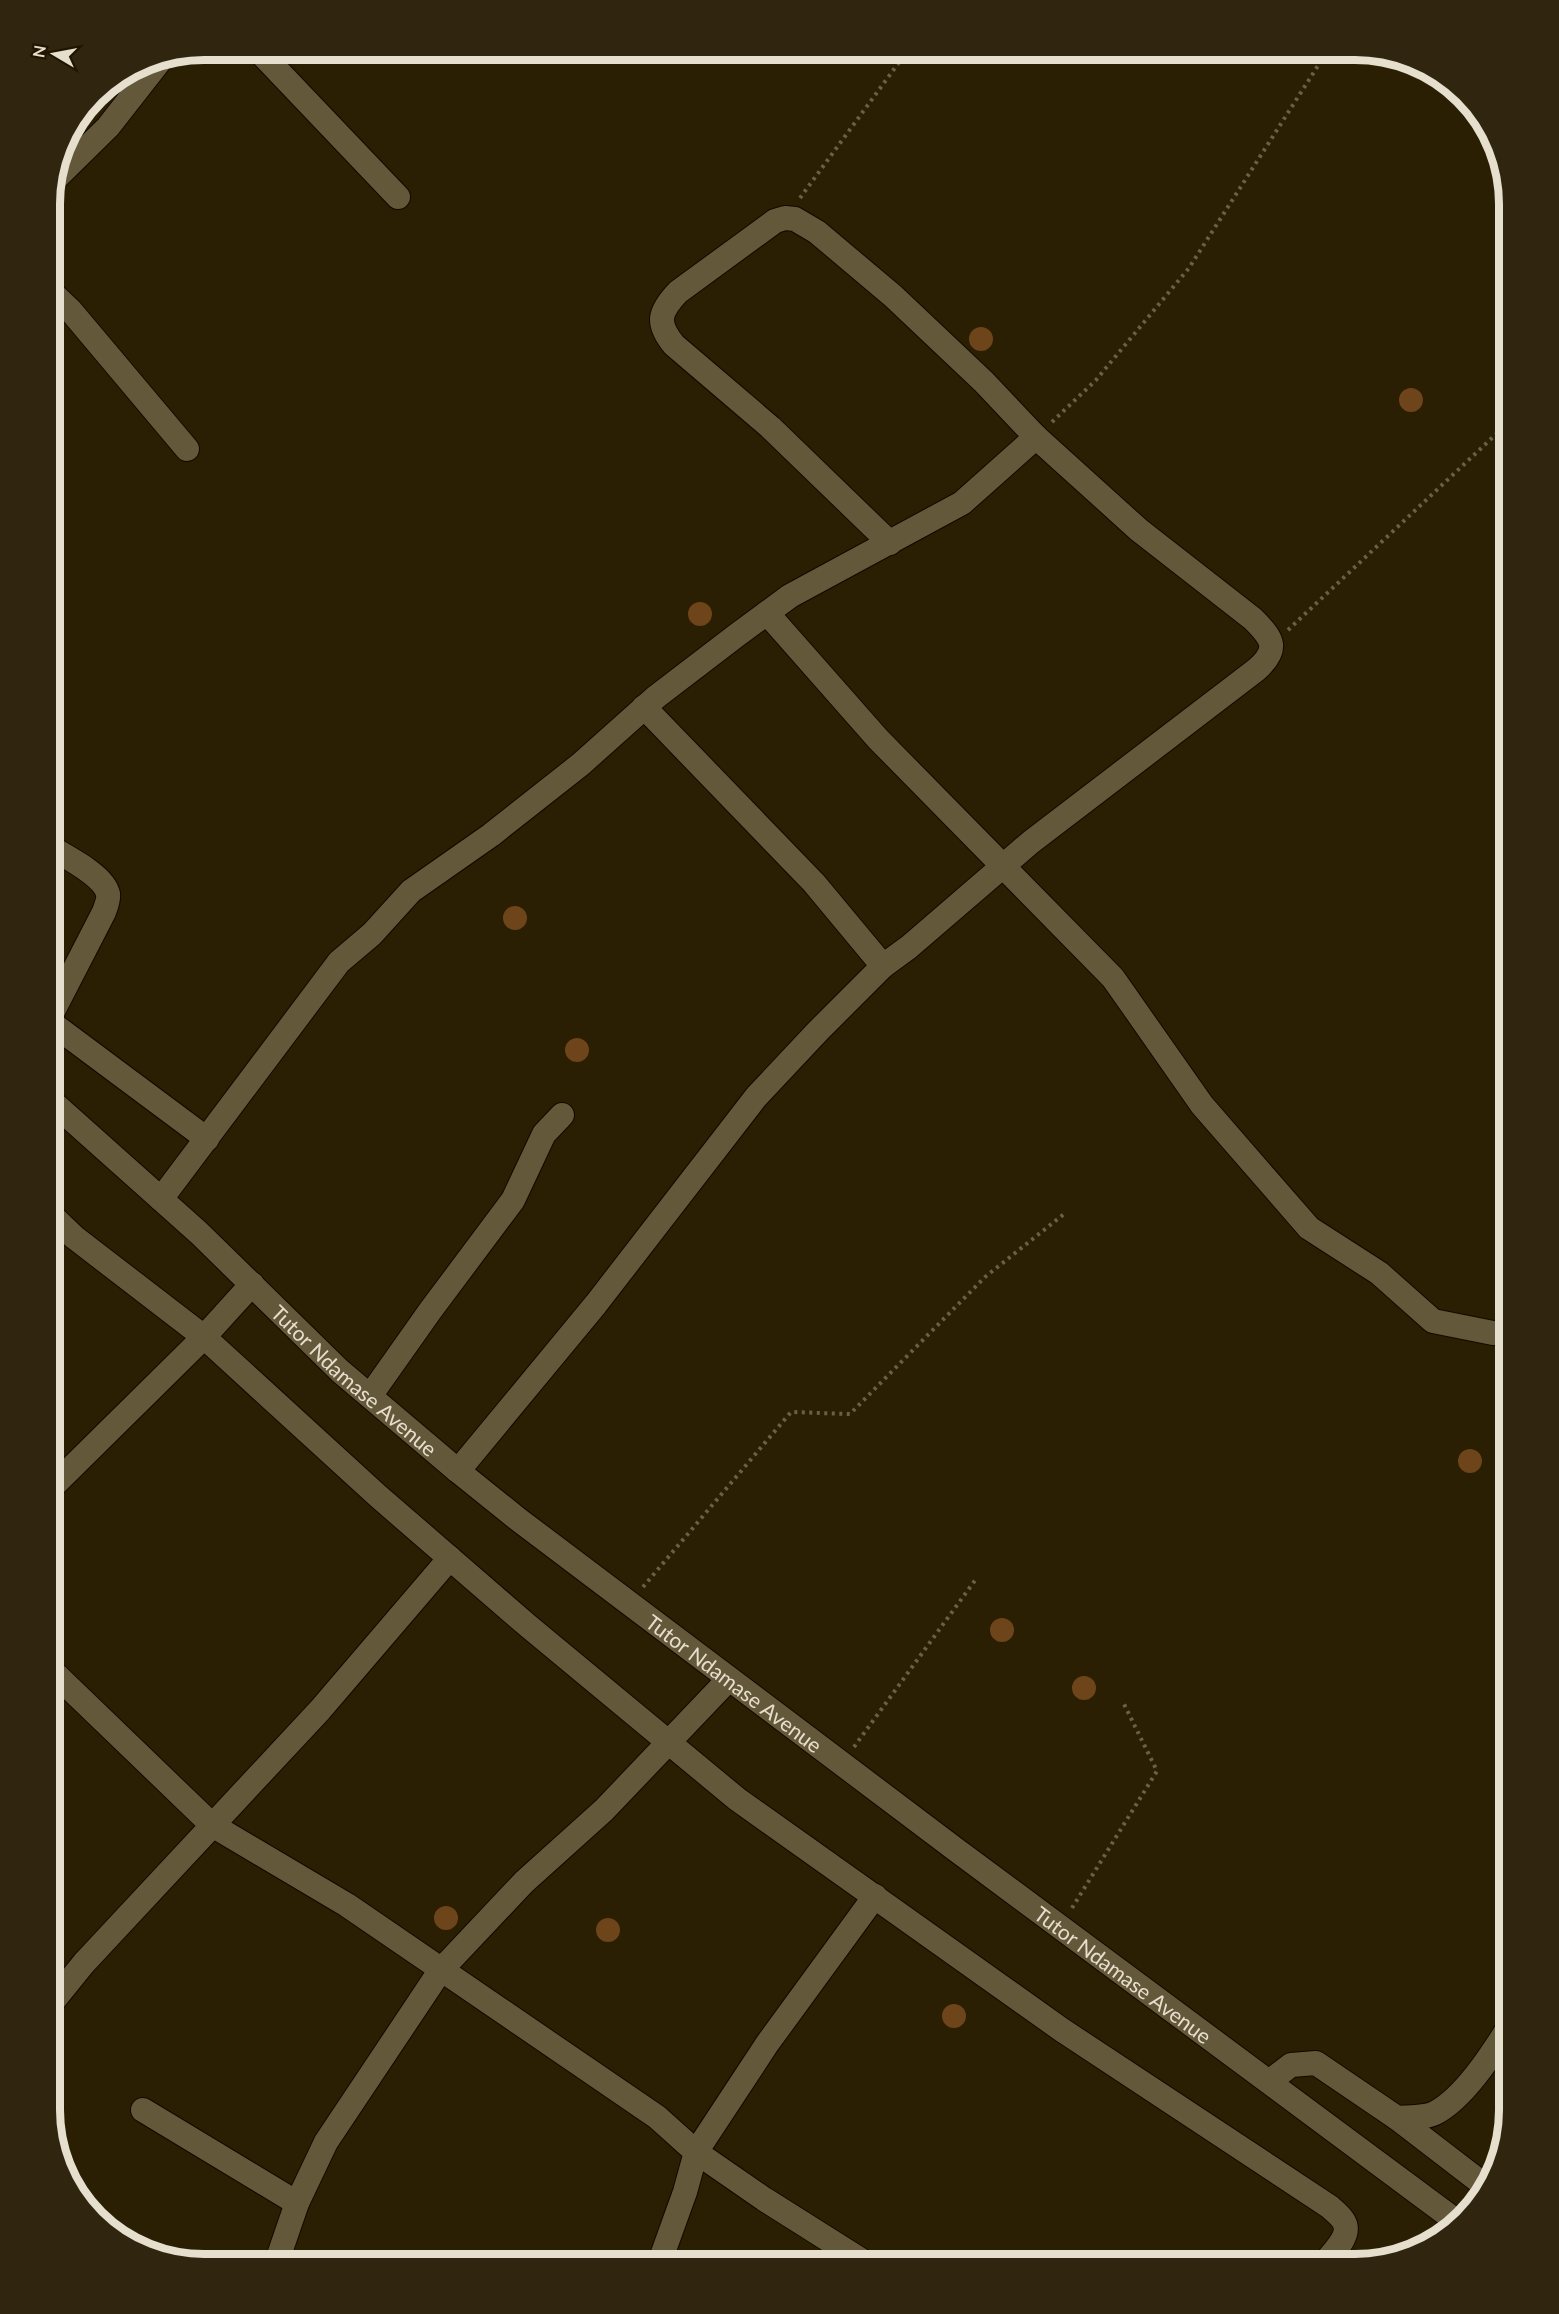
<svg xmlns="http://www.w3.org/2000/svg" width="1559" height="2314" font-family="Lato,sans-serif">
  <style>
    .building { fill: #6e441a }
    .lines { fill: none; stroke-linecap: round; stroke-linejoin: round }
    .minor-casing { stroke: #110900; stroke-width: 26 }
    .path { stroke: #6a6047; stroke-width: 4; stroke-dasharray: 3 4.5; stroke-linecap: butt }
    .minor { stroke: #64583a; stroke-width: 24 }
    .labels { text-anchor: middle; dominant-baseline: central; stroke-width: 6; stroke-linejoin: round; paint-order: stroke }
    .street-label { font-size: 21px; fill: #e6dfce; stroke: #201600 }
    .rim { fill: none; stroke: #e6dfce; stroke-width: 8 }
  </style>
  <rect width="100%" height="100%" fill="#2a1f02"/>
  <path class="building" d="M969 339a12 12 0 1 1 24 0a12 12 0 1 1-24 0Z
    M1399 400a12 12 0 1 1 24 0a12 12 0 1 1-24 0Z
    M688 614a12 12 0 1 1 24 0a12 12 0 1 1-24 0Z
    M503 918a12 12 0 1 1 24 0a12 12 0 1 1-24 0Z
    M565 1050a12 12 0 1 1 24 0a12 12 0 1 1-24 0Z
    M1458 1461a12 12 0 1 1 24 0a12 12 0 1 1-24 0Z
    M990 1630a12 12 0 1 1 24 0a12 12 0 1 1-24 0Z
    M1072 1688a12 12 0 1 1 24 0a12 12 0 1 1-24 0Z
    M434 1918a12 12 0 1 1 24 0a12 12 0 1 1-24 0Z
    M596 1930a12 12 0 1 1 24 0a12 12 0 1 1-24 0Z
    M942 2016a12 12 0 1 1 24 0a12 12 0 1 1-24 0Z"/>
  <g class="lines">
    <defs>
      <g id="minor">
        <path d="M258,50L398,197"/>
        <path d="M53,181L108,127L162,58"/>
        <path d="M50,291L71,311L187,449"/>
        <path d="M767,613L878,739L1113,978L1202,1105L1309,1228L1379,1273L1433,1321L1493,1333H1509"/>
        <path d="M644,707L814,883L883,966"/>
        <path d="M50,1017L104,912C106,906 109,900 108,894C104,875 66,857 50,847"/>
        <path d="M50,1024L58,1028L207,1139"/>
        <path id="s1" d="M50,1100L199,1233L340,1371L458,1471L519,1520L955,1849L1456,2221"/>
        <path d="M161,1199L339,962L372,934L411,891L491,835L581,764L656,697L737,635L790,596L962,503L1036,437"/>
        <path d="M50,1214L74,1237L204,1337L378,1496L527,1625L737,1799L1062,2030L1330,2207C1334,2211 1342,2217 1344,2222C1352,2236 1331,2254 1324,2264"/>
        <path d="M370,1396L430,1311L513,1200L544,1134L562,1115"/>
        <path d="M458,1471L596,1304L756,1097L818,1031L883,966L909,947L1031,842L1256,670C1280,649 1273,639 1253,619L1139,530L1036,437L984,382L893,296L817,232L795,219L785,218L775,221L678,292C659,312 656,323 674,345L770,427L890,543"/>
        <path d="M50,1489L204,1337L252,1284"/>
        <path d="M50,1669L212,1825L347,1905L657,2117L696,2152L764,2199L867,2264"/>
        <path d="M50,2005L84,1963L320,1710L450,1558"/>
        <path d="M1270,2081L1291,2065L1316,2063L1397,2118L1488,2188"/>
        <path d="M143,2110L297,2203"/>
        <path d="M1397,2118C1409,2117 1425,2118 1435,2113C1464,2098 1492,2054 1509,2027"/>
        <path d="M276,2264L297,2203L326,2142L440,1971L524,1882L604,1810L728,1680"/>
        <path d="M659,2264L685,2192L696,2152L767,2044L875,1896"/>
      </g>
    </defs>
    <use href="#minor" class="minor-casing"/>
    <path class="path" d="M885,50L899,61
      M800,198L908,50
      M1052,422L1096,380L1189,268L1328,50
      M1288,630L1509,422
      M643,1587L791,1412L850,1414L985,1277L1064,1214
      M854,1747L976,1579
      M1072,1908L1157,1771L1124,1704"/>
    <use href="#minor" class="minor"/>
  </g>
  <g class="labels">
    <g class="street-label">
      <text stroke="none"><textPath href="#s1" startOffset="414">Tutor Ndamase Avenue</textPath></text>
      <text stroke="none"><textPath href="#s1" startOffset="900">Tutor Ndamase Avenue</textPath></text>
      <text stroke="none"><textPath href="#s1" startOffset="1386">Tutor Ndamase Avenue</textPath></text>
    </g>
  </g>
  <path d="M0 0H1559V2314H0ZM204 60H1355A144 144 0 0 1 1499 204V2110A144 144 0 0 1 1355 2254H204A144 144 0 0 1 60 2110V204A144 144 0 0 1 204 60Z" fill="#302610" fill-rule="evenodd"/>
  <path class="rim" d="M204 60H1355A144 144 0 0 1 1499 204V2110A144 144 0 0 1 1355 2254H204A144 144 0 0 1 60 2110V204A144 144 0 0 1 204 60Z"/>
  <g transform="translate(54 54) rotate(280)" stroke="#201600" stroke-width="4.5" paint-order="stroke">
  <path d="M0-4.5L10 22L0 15L-10 22Z" fill="#e6dfce"/>
  <text y="-9" font-size="16" font-weight="bold" text-anchor="middle" fill="#e6dfce">N</text>
  </g>
</svg>
